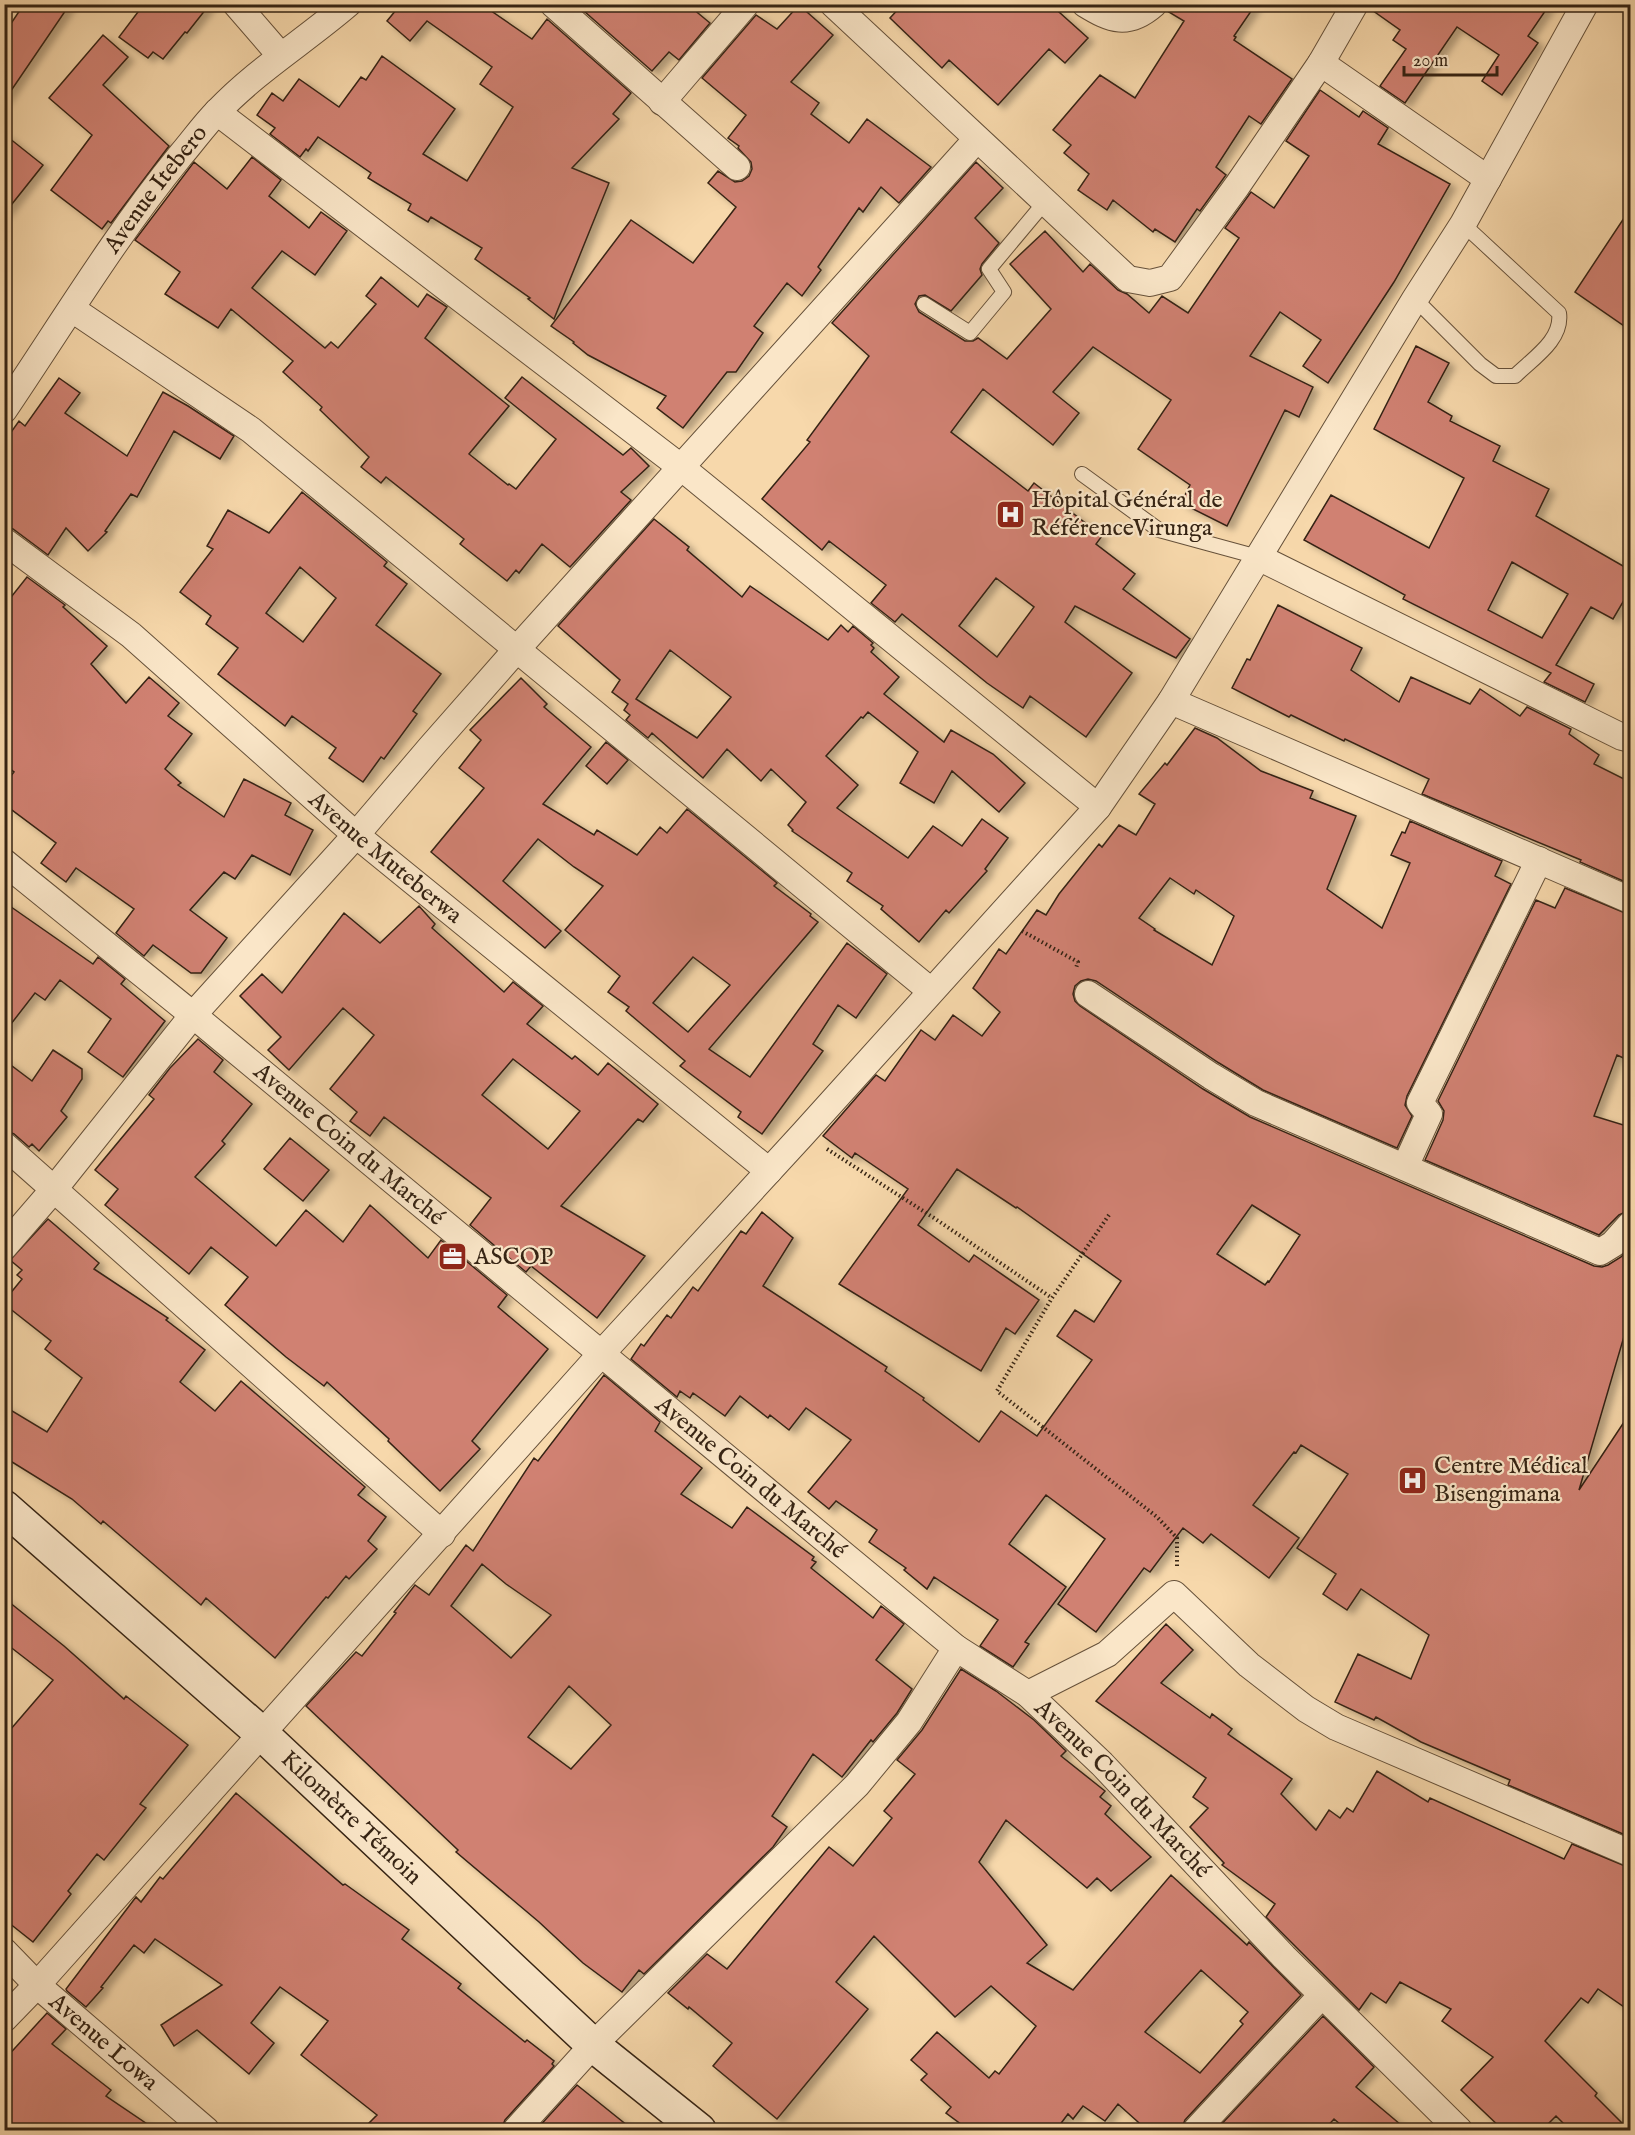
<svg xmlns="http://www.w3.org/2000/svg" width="1635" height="2135" font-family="'IM FELL English',serif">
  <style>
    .building { fill: #d08172; stroke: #362414; stroke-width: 1.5; fill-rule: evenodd; filter: url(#shadow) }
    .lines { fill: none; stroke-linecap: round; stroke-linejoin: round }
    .service-casing { stroke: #66513a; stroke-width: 16 }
    .minor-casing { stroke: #66513a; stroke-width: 28 }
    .secondary-casing { stroke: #362414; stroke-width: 36 }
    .path { stroke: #362414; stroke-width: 4; stroke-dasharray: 1.5 3; stroke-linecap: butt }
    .service { stroke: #fae6c8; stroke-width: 14 }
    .minor { stroke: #fae6c8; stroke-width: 26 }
    .secondary { stroke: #fae6c8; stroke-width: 33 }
    .labels { text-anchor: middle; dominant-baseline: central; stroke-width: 4.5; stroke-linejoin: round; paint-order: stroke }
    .street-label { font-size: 24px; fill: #362414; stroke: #fae6c8 }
    .poi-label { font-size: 24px; fill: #362414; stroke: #fae6c8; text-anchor: start }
  </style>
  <defs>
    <filter id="shadow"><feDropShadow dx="6" dy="4" stdDeviation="3" flood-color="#0004"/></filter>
  </defs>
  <rect width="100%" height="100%" fill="#f7d8ab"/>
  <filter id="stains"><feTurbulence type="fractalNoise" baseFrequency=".00333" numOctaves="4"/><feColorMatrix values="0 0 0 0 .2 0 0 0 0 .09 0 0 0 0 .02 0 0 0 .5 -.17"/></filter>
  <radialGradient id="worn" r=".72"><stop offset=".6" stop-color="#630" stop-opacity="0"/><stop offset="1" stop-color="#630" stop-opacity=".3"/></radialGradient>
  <path class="building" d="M24,4H70L4,101V34Z
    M144,4H210L187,33L185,32L163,59L153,52L148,58L119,37Z
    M401,4H481L532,39L547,19L631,93L613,114L619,119L572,168L609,183L554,319L528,299L530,298L475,259L482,248L431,217L428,222L408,210L411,204L368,178L371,173L318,137L308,151L306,149L300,157L270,134L275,128L257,115L272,93L283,101L299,79L339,107L361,77L366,80L382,56L455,109L423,154L467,181L513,107L480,84L492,67L427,21L410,41L387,21Z
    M576,4H687L710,23L679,60L669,52L652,71Z
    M903,4H1050L1088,38L1065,63L1049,49L998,105L949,60L942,68L890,18Z
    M1169,4H1256L1234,36L1236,37L1234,40L1292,79L1261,124L1249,116L1216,167L1226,175L1200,211L1197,209L1175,242L1155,229L1153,232L1113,200L1107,210L1078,190L1089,174L1064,153L1071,145L1053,130L1100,75L1135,98L1184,21L1167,11Z
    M1370,4H1550L1528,36L1538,43L1502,95L1482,81L1499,55L1457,27L1405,103L1380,86L1406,49L1393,40L1400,30L1369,8Z
    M799,5L833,35L791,82L819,103L811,114L849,143L867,119L931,167L899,203L881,187L863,212L859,208L818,267L821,270L802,296L787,283L754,326L763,333L736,372H727L683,428L657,408L666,396L588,355L573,343L574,342L551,326L631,220L693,263L736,207L708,183L718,171L735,182L742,181L749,176L752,169L751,162L738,148L739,146L728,138L746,115L702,78L756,15L777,29Z
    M103,35L128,57L103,85L169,146L111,223L108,221L102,229L51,190L92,135L49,98Z
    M1320,90L1359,117L1363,111L1388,128L1378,144L1450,184L1394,282L1328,383L1303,366L1321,340L1280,312L1250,356L1313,387L1299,417L1285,410L1227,526L1181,503L1190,485L1138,449L1171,400L1093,347L1053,392L1079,413L1053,445L983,389L951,432L1028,491L1034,483L1102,536L1096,544L1135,574L1123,589L1190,639L1176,658L1075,606L1065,622L1132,673L1086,737L1030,696L1023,708L987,683L902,614L895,622L871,603L886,585L829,541L822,550L762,499L810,442L807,440L869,356L832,323L976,162L1003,188L975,218L999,243L982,264L980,269L982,275L951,311L925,295L919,296L915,304L919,312L965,341H973L978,338L1007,359L1051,309L1010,264L1045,231L1083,272L1090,264L1118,290L1127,294L1149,313L1162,296L1188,313L1239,238L1225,228L1251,192L1274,208L1309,156L1286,141ZM996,578L1034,607L997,657L959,626Z
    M4,134L43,165L4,214Z
    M252,157L281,180L269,196L309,228L321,212L347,231L315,275L282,251L252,288L325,348L331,342L338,348L376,304L366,296L381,277L418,307L427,294L447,307L425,338L509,406L469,454L508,485L509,484L516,489L556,439L505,398L522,377L623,455L631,448L649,466L621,492L631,500L570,567L542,544L519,573L516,570L507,581L460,544L464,539L386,477L381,483L361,467L369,457L320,410L322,407L283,372L293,361L231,309L218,328L165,294L180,272L135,240L194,162L227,189Z
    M1630,209V330L1575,292Z
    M1416,346L1449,363L1428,402L1452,416L1450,421L1500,446L1493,461L1549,489L1536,516L1630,570V590L1613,619L1591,607L1556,665L1594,684L1585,702L1544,682L1551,673L1403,599L1405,595L1304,540L1331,495L1429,548L1464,478L1374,429ZM1512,562L1568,594L1542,638L1488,610Z
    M59,378L80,393L65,413L127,456L163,392L188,406L234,436L220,459L174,431L137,497L131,494L105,531L107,532L88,551L66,528L48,555L13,529L4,526V442L19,421L25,426Z
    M302,492L387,562L384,566L407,584L376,625L441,674L413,711L417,714L384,759L381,757L363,782L329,758L336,748L292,716L285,726L218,674L238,648L206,624L211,616L180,592L213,549L207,546L228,510L269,533ZM300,567L336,598L303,642L266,613Z
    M654,519L689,547L687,550L742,597L750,586L828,640L841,625L848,632L853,626L873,643L871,645L874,648L871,652L899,677L884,694L944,742L951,730L993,754L1025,783L999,812L952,771L934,803L900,783L918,752L868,712L863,718L861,717L826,756L858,785L837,808L908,858L933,826L962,846L982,819L1008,838L985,869L987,871L949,913L946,910L919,942L881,909L883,906L847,881L852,873L792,831L793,830L788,825L806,802L771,769L761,781L727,749L703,778L652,733L648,738L626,720L630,715L624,710L628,704L612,692L620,680L558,626ZM670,650L731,697L697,738L636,699Z
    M27,577L65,605L63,607L107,646L91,664L126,703L149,677L179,703L168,716L192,734L165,769L181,783L178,785L224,817L244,779L291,803L285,815L313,830L290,875L252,855L235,879L224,872L190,910L227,938L201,973H191L153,945L144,956L116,933L134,909L76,868L66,882L41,863L56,843L4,804V785L14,772L4,764V606Z
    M1278,605L1362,648L1351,670L1399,702L1411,677L1470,704L1480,689L1520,716L1527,707L1571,729L1569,734L1599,755L1594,764L1630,782V884L1580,862L1581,860L1422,794L1429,779L1345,739L1344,741L1291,715L1289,717L1232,688L1247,659L1250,660Z
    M521,678L547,704L544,707L591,747L543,804L594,835L597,830L637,855L660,827L667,833L687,809L777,883L774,886L811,914L810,916L818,922L709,1049L750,1077L847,943L887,974L856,1018L838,1005L813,1044L823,1051L762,1134L738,1117L741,1112L680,1066L685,1061L626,1011L629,1007L608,992L620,976L565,930L603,886L574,867L538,839L503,881L561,931L545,948L431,852L484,788L459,768L481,740L470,730ZM693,957L730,985L688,1032L653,1003Z
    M1195,728L1217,738L1261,771L1313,791L1310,798L1356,816L1327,889L1382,928L1410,863L1391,855L1402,832L1405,833L1410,821L1502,861L1495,876L1511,884L1407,1096L1405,1105L1412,1116L1397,1148L1263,1090L1219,1063L1096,981L1088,979L1081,981L1075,986L1073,994L1075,1001L1080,1006L1203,1089L1250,1117L1594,1266L1602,1267L1608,1265L1621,1257L1630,1247V1316L1579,1490L1630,1413V1837L1508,1785L1510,1780L1421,1742L1376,1717L1374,1720L1335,1702L1358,1654L1411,1679L1429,1635L1361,1589L1347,1610L1323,1594L1336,1574L1297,1548L1348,1474L1301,1445L1296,1453L1294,1452L1253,1505L1299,1538L1269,1578L1211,1534L1203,1543L1183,1528L1150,1572L1144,1568L1096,1632L1058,1604L1105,1539L1046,1495L1009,1544L1066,1587L1025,1642L1029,1644L1013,1667L980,1646L998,1620L934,1577L927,1589L904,1570L906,1568L869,1542L877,1530L836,1501L829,1509L808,1492L851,1440L806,1408L789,1430L770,1415L768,1418L740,1396L725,1416L693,1393L690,1398L680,1391L677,1397L631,1359L641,1344L644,1346L667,1315L671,1318L693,1287L698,1291L741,1231L746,1234L762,1212L793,1238L763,1286L887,1367L885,1371L924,1398L923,1400L979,1442L1001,1411L1037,1436L1092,1360L1057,1336L1075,1310L1094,1322L1121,1281L1017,1207L1016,1208L957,1169L918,1225L969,1262L974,1255L1039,1300L1015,1334L1006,1328L981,1371L839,1284L908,1189L855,1153L852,1158L823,1136L876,1075L885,1081L921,1030L935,1040L953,1015L982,1036L1000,1012L973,988L999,949L1006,954L1037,910L1046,915L1059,894L1099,844L1102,847L1119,825L1136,835L1155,804L1139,794L1165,763L1167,765ZM1170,878L1194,894L1196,890L1234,916L1212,965L1154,930L1155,929L1139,918ZM1252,1205L1300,1235L1269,1282L1268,1281L1265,1285L1217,1254Z
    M606,742L628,760L607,784L586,766Z
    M1565,888L1630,915V1061L1617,1055L1594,1116L1630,1127V1210L1619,1215L1599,1235L1425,1160L1443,1120L1444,1111L1438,1101L1536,900L1555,908Z
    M4,902L93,964L98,957L125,979L121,984L165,1021L123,1077L88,1052L111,1019L60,980L45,1000L35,993L4,1033Z
    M419,906L435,924L432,928L504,992L513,982L543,1006L527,1024L572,1059L575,1056L598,1075L608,1063L658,1104L643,1122L638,1119L561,1206L645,1256L597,1318L531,1266L526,1272L470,1225L491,1198L384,1117L370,1136L350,1121L357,1112L330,1089L374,1035L343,1008L289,1070L268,1050L281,1037L240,996L262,974L282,993L344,913L380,943ZM513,1059L580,1111L548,1149L482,1095Z
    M198,1039L223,1060L214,1072L252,1104L222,1141L225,1144L195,1177L276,1246L306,1210L343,1242L370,1205L428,1258L441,1240L507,1295L498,1307L548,1349L472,1441L480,1449L440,1491L388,1441L389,1439L327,1382L324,1386L286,1357L225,1305L248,1277L211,1247L189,1274L105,1205L118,1189L95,1170L154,1099L149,1095L170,1068Z
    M53,1050L82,1069V1079L61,1111L67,1117L39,1151L32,1144L29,1147L14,1134L4,1130V1060L32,1081Z
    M290,1138L329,1170L303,1201L264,1169Z
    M48,1219L99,1263L94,1269L168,1318L166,1320L205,1350L180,1382L215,1411L241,1381L365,1487L358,1495L386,1517L368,1541L377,1549L349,1579L346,1576L328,1598L326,1597L275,1658L206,1598L201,1605L103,1521L101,1524L72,1499L4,1457V1406L47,1432L82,1378L45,1349L51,1341L4,1304V1301L22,1279L17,1275L22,1270L10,1260Z
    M604,1375L660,1422L655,1431L702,1468L681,1494L732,1528L747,1507L814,1557L812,1560L816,1562L811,1568L873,1618L881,1606L904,1624L876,1660L912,1689L897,1713L873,1742L871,1740L842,1777L813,1754L772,1816L787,1827L773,1847L644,1974L639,1970L622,1992L583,1963L539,1922L456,1852L458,1850L306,1706L356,1652L362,1656L396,1613L394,1612L415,1585L429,1595L466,1545L473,1551L534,1458L538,1461ZM482,1564L506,1584L551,1615L511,1658L451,1606ZM569,1686L611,1725L571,1769L528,1737Z
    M4,1598L64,1646L124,1699L126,1696L188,1745L140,1804L146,1808L104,1860L97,1854L68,1891L71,1894L33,1942L4,1919V1737L53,1680L4,1642Z
    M1166,1624L1193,1650L1161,1683L1210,1718L1212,1714L1232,1729L1228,1734L1292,1779L1281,1794L1316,1830L1329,1810L1340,1818L1347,1808L1353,1812L1377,1771L1428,1802L1430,1798L1564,1859L1572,1844L1630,1868V2011L1598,1989L1588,2003L1581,1998L1545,2041L1597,2093L1595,2096L1629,2130H1570L1556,2116L1542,2130H1503L1461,2090L1493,2057L1442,2021L1451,2009L1400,1982L1386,2003L1371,1993L1359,2010L1266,1917L1275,1904L1222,1865L1224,1863L1190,1827L1208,1808L1193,1797L1206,1778L1096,1701Z
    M961,1669L996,1691L1034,1720L1066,1751L1061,1756L1105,1791L1100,1797L1111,1806L1105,1814L1151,1857L1111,1891L1097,1878L1087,1888L1006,1820L979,1862L1047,1945L1027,1963L1073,1990L1171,1875L1247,1945L1249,1942L1301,1995L1185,2120L1181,2130H1147L1118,2104L1105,2121L1083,2106L1073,2119L1068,2114L1056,2130H969L946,2113L951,2107L921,2080L927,2074L911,2060L937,2032L989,2078L995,2071L999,2074L1036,2026L991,1986L955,2017L874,1936L836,1982L868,2009L777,2119L713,2066L732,2043L689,2007L688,2009L668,1993L707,1954L727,1969L829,1847L853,1866L892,1818L884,1811L915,1774L897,1760L922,1730ZM1201,1970L1248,2012L1240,2021L1243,2024L1200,2073L1145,2032Z
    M236,1793L343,1885L345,1884L409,1930L402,1939L461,1984L458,1988L525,2042L527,2040L554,2061L552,2064L554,2066L505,2120L501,2130H362L377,2115L301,2055L328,2021L280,1987L251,2023L274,2043L249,2074L197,2030L174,2046L161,2025L222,1985L155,1939L144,1953L134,1945L101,1987L103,1988L86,2007L67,1991L66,1989L136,1897L141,1902L160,1877L163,1879Z
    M47,2013L66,2029L52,2044L111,2090L106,2096L156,2130H4V2060Z
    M1323,2016L1374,2067L1356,2087L1407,2130H1347L1334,2119L1324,2130H1216Z
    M577,2085L633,2130H536Z"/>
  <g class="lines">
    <defs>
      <path id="service" d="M1415,299L1480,364L1496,376H1515C1532,359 1563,340 1559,313L1463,224
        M924,304L970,333L1004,292L989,269L1045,202
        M1082,474L1159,530L1258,557"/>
      <g id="minor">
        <path d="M236,4L280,55"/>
        <path d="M553,4L737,167"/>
        <path d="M833,4L1128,279L1150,283L1170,278L1237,186L1321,63L1355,4"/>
        <path d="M1085,4C1111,20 1128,27 1154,4"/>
        <path d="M1321,63L1488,179"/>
        <path d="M662,102L746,4"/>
        <path d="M217,112L682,468L1098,807"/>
        <path d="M72,309L251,430L931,991"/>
        <path id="s1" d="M4,410C62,324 115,236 180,156C193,141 204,125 218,111C257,70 305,41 348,4"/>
        <path id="s2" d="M4,541L131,635L356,835L769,1171"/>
        <path d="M1258,557L1622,737L1630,739"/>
        <path d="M1171,701L1630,900"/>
        <path id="s3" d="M4,862L193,1015L956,1648L1028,1694L1102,1764L1284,1957L1459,2130"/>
        <path d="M1088,994L1211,1076L1256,1103L1600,1252L1613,1244L1630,1225"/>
        <path d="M4,1145L442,1534"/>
        <path d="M1405,1167L1429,1114L1420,1103L1539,860"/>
        <path d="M4,1247L55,1188L193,1015L356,835L430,748L517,649L977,139"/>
        <path d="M1028,1694L1107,1654L1174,1594L1249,1665L1306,1709L1336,1727L1630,1853"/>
        <path id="s4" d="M4,1951L37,1985L206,2130"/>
        <path d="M4,2019L37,1985L601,1354L803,1134L1098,807L1171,701L1415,299L1463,224L1585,4"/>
        <path d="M516,2130L593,2045L857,1785L909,1722L956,1648"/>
        <path d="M1196,2130L1322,1995"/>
      </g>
      <g id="secondary">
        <path id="s5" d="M4,1507L261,1733L593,2045L699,2130"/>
      </g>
    </defs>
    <use href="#service" class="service-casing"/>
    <use href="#minor" class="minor-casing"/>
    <use href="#secondary" class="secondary-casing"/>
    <path class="path" d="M1022,931L1078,962L1076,968
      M827,1149L934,1218L1052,1298
      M1109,1215L1052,1298L997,1391L1157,1517L1177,1538V1566"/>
    <use href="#service" class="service"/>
    <use href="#minor" class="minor"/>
    <use href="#secondary" class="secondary"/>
  </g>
  <defs>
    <symbol id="hospital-square" viewBox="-11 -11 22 22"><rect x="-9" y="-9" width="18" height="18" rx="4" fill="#8f2418" stroke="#fae6c8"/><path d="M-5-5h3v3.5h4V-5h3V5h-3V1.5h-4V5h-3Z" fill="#fff"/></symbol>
    <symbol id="office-square" viewBox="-11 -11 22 22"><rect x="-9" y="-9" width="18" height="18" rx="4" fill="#8f2418" stroke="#fae6c8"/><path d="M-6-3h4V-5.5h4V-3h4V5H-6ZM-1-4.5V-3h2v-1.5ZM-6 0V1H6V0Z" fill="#fff"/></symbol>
  </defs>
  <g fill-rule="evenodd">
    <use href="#hospital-square" x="994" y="498" width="33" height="33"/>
    <use href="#office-square" x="436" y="1240" width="33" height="33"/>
    <use href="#hospital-square" x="1396" y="1464" width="33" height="33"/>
  </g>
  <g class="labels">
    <g class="street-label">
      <text stroke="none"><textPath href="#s1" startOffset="268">Avenue Itebero</textPath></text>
      <text stroke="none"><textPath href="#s2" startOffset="496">Avenue Muteberwa</textPath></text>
      <text stroke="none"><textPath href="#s3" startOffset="446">Avenue Coin du Marché</textPath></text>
      <text stroke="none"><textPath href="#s3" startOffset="968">Avenue Coin du Marché</textPath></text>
      <text stroke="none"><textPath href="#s3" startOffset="1454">Avenue Coin du Marché</textPath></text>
      <text stroke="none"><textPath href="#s5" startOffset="466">Kilomètre Témoin</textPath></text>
      <text stroke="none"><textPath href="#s4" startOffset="135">Avenue Lowa</textPath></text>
    </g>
    <g class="poi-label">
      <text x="1031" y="500">Hôpital Général de<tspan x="1031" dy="28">RéférenceVirunga</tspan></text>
      <text x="474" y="1257">ASCOP</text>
      <text x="1434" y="1466">Centre Médical<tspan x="1434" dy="28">Bisengimana</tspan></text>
    </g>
  </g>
  <rect width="1635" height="2135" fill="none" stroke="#f7d8ab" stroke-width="24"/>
  <rect x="6" y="6" width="1623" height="2123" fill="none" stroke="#362414" stroke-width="3"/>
  <rect x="12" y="12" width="1611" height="2111" fill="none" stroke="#362414" stroke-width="1.5"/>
  <path d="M1404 66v9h93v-9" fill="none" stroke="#362414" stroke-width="3"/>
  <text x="1413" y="66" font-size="18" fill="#362414" stroke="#fae6c8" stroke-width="4.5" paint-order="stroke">20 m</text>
  <rect width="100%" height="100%" filter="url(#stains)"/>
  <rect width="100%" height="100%" fill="url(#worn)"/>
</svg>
